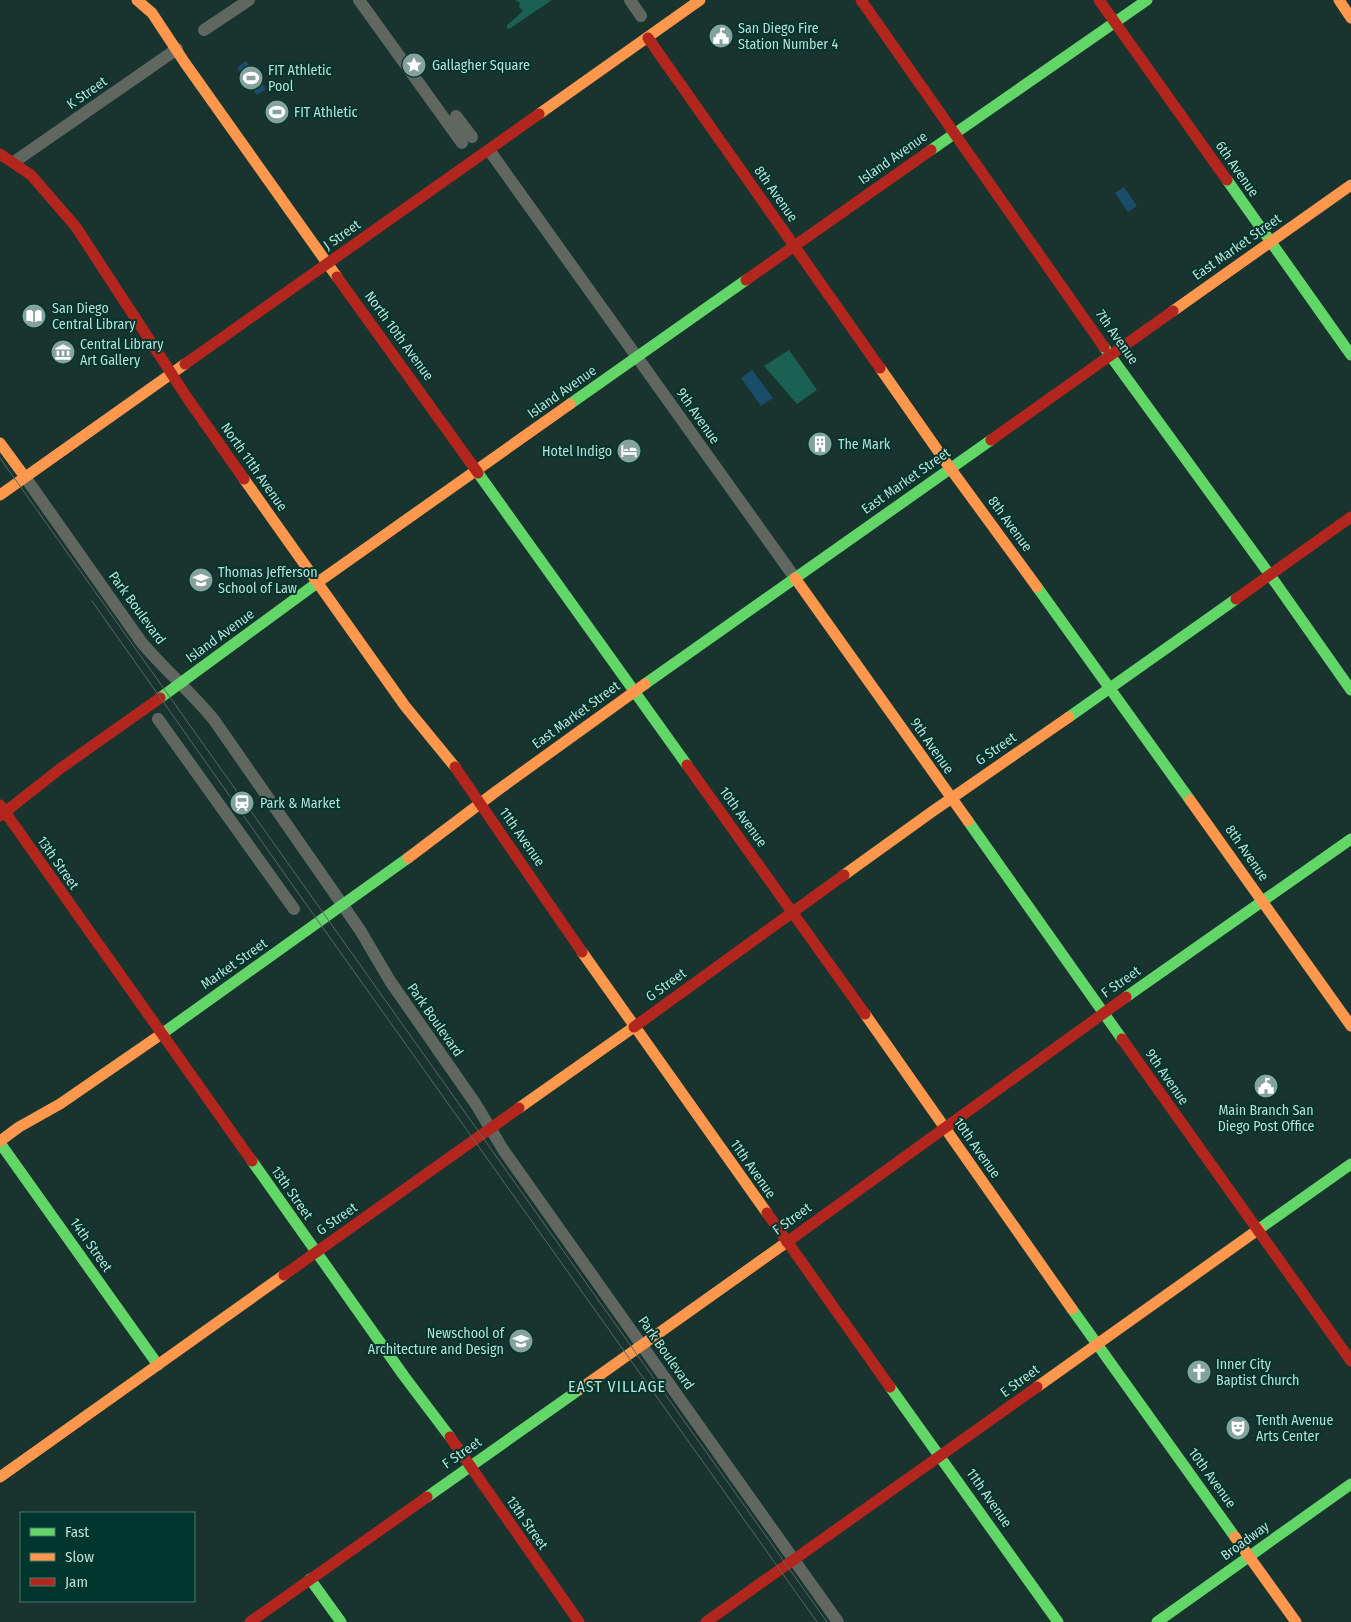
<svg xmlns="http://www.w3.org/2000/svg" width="1351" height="1622" font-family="'Fira Sans Condensed',sans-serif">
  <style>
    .green { fill: #1a6053 }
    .water { fill: #1a4d69 }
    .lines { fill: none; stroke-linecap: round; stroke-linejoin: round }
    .street { stroke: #606761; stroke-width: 12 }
    .fast { stroke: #63d668; stroke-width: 11 }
    .slow { stroke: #ff974d; stroke-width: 11 }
    .jam { stroke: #b3261e; stroke-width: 11 }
    .tram { stroke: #5a6762; stroke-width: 1 }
    .labels { text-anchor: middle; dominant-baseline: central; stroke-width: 4; stroke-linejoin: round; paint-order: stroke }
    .poi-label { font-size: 14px; fill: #bfded6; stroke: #00362d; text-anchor: start }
    .street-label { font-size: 14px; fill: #bfded6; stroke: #00362d }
    .quarter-label { font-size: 16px; letter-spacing: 1px; fill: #bfded6; stroke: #00362d }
  </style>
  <rect width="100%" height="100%" fill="#19342f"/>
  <path class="green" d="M515,0H552L509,29L507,28V25L523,11L519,7L520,3Z
    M789,350L817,390L797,404L764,366Z"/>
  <path class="water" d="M246,61L266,89L257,95L237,68Z
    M1124,187L1137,206L1128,212L1115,193Z
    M752,370L773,398L761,406L741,378Z"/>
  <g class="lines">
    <path class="street" d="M359,0L462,143
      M630,0L641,16
      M204,30L249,0
      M456,116L472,137
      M489,150L795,578
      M14,162L177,49
      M25,477L142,643C165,670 192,693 214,720L360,930L390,981L475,1103L504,1151L838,1622
      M158,719L294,909"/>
    <path class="fast" d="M931,150L1147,0
      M1227,180L1351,355
      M1104,347L1270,575L1351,690
      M570,404L746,280
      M478,473L687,765
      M1037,587L1190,800
      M645,684L991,440
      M160,698L321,580
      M1069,717L1236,599
      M968,821L1122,1039
      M1126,997L1351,839
      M163,1033L408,858
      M0,1143L158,1365
      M252,1161L404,1376L450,1437
      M1259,1229L1351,1164
      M1072,1309L1235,1537
      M890,1387L1058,1622
      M427,1497L580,1389
      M310,1579L341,1622
      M1157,1622L1351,1484"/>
    <path class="slow" d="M137,0L152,13L185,63L337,277
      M1339,0L1351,18
      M539,114L700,0
      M1173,311L1351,185
      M880,368L950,468L1037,587
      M0,443L25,477
      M244,479L405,706L455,767
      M0,495L185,364
      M795,578L968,821
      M321,580L570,404
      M1190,800L1351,1026
      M408,858L498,790L645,684
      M844,875L933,811L1069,717
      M582,952L767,1213
      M865,1014L1072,1309
      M519,1108L634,1027
      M0,1141L19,1127L60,1104L163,1033
      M1037,1387L1259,1229
      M580,1389L787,1242
      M0,1477L284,1275
      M1235,1537L1296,1622"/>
    <path class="jam" d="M861,0L1104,347
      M1099,0L1227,180
      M648,38L880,368
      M0,154L31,175L76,227L188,399L244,479
      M337,277L478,473
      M746,280L931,150
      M185,364L539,114
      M991,440L1173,311
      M1236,599L1351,517
      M687,765L865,1014
      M455,767L582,952
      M0,805L252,1161
      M0,816L61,768L160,698
      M634,1027L844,875
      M1122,1039L1351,1361
      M767,1213L890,1387
      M787,1242L1126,997
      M284,1275L519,1108
      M450,1437L579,1622
      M250,1622L427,1497
      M706,1622L1037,1387"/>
    <path class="tram" d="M0,458L827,1622
      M92,601L301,897L817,1622"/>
  </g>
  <defs>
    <symbol id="civic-disc" viewBox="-11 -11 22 22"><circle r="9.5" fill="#85a29c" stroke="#00362d"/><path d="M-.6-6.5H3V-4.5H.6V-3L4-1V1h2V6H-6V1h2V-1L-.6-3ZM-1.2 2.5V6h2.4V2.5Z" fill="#fff"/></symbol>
    <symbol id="sight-disc" viewBox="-11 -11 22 22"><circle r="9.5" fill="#85a29c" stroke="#00362d"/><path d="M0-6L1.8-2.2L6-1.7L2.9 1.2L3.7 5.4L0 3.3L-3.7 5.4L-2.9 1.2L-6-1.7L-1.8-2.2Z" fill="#fff"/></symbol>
    <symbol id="stadium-disc" viewBox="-11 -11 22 22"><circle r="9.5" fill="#85a29c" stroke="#00362d"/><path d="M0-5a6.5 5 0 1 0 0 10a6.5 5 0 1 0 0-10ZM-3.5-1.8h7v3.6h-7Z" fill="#fff"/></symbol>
    <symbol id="library-disc" viewBox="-11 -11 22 22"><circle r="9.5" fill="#85a29c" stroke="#00362d"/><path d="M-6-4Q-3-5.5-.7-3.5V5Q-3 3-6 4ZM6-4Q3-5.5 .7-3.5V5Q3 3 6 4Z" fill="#fff"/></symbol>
    <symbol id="museum-disc" viewBox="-11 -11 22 22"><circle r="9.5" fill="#85a29c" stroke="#00362d"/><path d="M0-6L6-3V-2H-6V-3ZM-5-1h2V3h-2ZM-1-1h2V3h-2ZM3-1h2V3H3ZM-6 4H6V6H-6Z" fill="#fff"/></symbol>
    <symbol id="building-disc" viewBox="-11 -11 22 22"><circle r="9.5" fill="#85a29c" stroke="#00362d"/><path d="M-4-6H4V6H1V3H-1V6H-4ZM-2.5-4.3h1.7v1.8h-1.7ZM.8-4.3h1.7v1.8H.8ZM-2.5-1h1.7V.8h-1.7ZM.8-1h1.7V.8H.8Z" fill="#fff"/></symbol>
    <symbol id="hotel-disc" viewBox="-11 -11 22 22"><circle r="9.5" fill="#85a29c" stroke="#00362d"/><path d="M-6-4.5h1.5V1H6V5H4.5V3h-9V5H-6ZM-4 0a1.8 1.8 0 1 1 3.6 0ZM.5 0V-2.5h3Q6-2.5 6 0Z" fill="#fff"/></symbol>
    <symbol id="university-disc" viewBox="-11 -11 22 22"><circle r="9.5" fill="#85a29c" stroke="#00362d"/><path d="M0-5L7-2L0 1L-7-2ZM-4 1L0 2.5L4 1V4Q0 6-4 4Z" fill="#fff"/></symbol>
    <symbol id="station-disc" viewBox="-11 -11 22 22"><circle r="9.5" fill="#85a29c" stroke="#00362d"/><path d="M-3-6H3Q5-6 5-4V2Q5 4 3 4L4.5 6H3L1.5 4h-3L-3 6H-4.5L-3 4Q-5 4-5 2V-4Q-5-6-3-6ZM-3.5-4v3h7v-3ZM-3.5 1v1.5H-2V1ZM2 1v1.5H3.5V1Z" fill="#fff"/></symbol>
    <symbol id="school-disc" viewBox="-11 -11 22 22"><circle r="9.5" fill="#85a29c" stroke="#00362d"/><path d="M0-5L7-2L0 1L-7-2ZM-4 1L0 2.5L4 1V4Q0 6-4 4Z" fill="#fff"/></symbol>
    <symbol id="church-disc" viewBox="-11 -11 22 22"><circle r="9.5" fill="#85a29c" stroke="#00362d"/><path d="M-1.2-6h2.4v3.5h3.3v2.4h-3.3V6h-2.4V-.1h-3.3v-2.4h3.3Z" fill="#fff"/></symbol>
    <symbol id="theatre-disc" viewBox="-11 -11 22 22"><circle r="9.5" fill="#85a29c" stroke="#00362d"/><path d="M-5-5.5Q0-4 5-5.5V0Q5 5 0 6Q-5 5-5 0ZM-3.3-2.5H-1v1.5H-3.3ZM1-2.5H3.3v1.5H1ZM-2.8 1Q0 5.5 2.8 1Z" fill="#fff"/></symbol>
  </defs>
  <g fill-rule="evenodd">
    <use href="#civic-disc" x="707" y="22" width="28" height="28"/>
    <use href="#sight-disc" x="400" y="51" width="28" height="28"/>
    <use href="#stadium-disc" x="237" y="64" width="28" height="28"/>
    <use href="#stadium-disc" x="263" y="98" width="28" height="28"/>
    <use href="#library-disc" x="20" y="302" width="28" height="28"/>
    <use href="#museum-disc" x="49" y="338" width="28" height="28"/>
    <use href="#building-disc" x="806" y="430" width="28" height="28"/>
    <use href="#hotel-disc" x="615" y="437" width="28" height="28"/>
    <use href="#university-disc" x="187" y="566" width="28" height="28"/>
    <use href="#station-disc" x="228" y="789" width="28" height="28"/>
    <use href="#civic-disc" x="1252" y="1072" width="28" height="28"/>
    <use href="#school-disc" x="507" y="1327" width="28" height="28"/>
    <use href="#church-disc" x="1185" y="1358" width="28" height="28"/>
    <use href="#theatre-disc" x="1224" y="1414" width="28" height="28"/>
  </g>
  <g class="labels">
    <g class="poi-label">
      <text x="738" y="28">San Diego Fire<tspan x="738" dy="16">Station Number 4</tspan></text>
      <text x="432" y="65">Gallagher Square</text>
      <text x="268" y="70">FIT Athletic<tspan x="268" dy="16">Pool</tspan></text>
      <text x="294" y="112">FIT Athletic</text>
      <text x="52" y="308">San Diego<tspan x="52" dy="16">Central Library</tspan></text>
      <text x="80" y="344">Central Library<tspan x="80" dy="16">Art Gallery</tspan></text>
      <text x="838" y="444">The Mark</text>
      <text x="612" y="451" text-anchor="end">Hotel Indigo</text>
      <text x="218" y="572">Thomas Jefferson<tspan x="218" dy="16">School of Law</tspan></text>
      <text x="260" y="803">Park &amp; Market</text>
      <text x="1266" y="1110" text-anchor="middle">Main Branch San<tspan x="1266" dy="16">Diego Post Office</tspan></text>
      <text x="504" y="1333" text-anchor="end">Newschool of<tspan x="504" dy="16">Architecture and Design</tspan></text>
      <text x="1216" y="1364">Inner City<tspan x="1216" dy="16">Baptist Church</tspan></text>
      <text x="1256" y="1420">Tenth Avenue<tspan x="1256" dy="16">Arts Center</tspan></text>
    </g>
    <g class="street-label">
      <text transform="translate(87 93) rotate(-35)">K Street</text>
      <text transform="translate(893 158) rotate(-35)">Island Avenue</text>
      <text transform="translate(1237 169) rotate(55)">6th Avenue</text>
      <text transform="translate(776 194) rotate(55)">8th Avenue</text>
      <text transform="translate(342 235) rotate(-35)">J Street</text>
      <text transform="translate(1237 247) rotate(-35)">East Market Street</text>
      <text transform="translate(399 336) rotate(54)">North 10th Avenue</text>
      <text transform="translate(1117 337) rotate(55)">7th Avenue</text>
      <text transform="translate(562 392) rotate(-35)">Island Avenue</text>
      <text transform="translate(698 416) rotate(55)">9th Avenue</text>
      <text transform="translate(254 467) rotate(55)">North 11th Avenue</text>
      <text transform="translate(906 481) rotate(-35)">East Market Street</text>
      <text transform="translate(1010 524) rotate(54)">8th Avenue</text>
      <text transform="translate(137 608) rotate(54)">Park Boulevard</text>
      <text transform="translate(220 636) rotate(-36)">Island Avenue</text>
      <text transform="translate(576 715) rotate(-36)">East Market Street</text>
      <text transform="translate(932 746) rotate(55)">9th Avenue</text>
      <text transform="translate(996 749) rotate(-35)">G Street</text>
      <text transform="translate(743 817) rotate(54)">10th Avenue</text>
      <text transform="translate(522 837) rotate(55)">11th Avenue</text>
      <text transform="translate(1247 853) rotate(55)">8th Avenue</text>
      <text transform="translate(58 863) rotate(55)">13th Street</text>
      <text transform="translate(234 964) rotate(-35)">Market Street</text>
      <text transform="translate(1121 982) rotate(-35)">F Street</text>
      <text transform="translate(666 985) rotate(-36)">G Street</text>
      <text transform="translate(435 1020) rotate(55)">Park Boulevard</text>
      <text transform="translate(1167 1077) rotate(55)">9th Avenue</text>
      <text transform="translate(977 1148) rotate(55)">10th Avenue</text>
      <text transform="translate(753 1169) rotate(55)">11th Avenue</text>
      <text transform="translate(292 1193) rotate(55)">13th Street</text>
      <text transform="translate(337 1219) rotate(-35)">G Street</text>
      <text transform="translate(792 1219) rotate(-36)">F Street</text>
      <text transform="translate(91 1245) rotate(55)">14th Street</text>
      <text transform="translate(666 1353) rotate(55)">Park Boulevard</text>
      <text transform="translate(1020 1381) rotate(-36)">E Street</text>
      <text transform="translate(462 1453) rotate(-35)">F Street</text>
      <text transform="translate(1212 1478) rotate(54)">10th Avenue</text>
      <text transform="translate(989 1498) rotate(55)">11th Avenue</text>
      <text transform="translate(527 1523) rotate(55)">13th Street</text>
      <text transform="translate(1245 1541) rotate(-36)">Broadway</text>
    </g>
    <g class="quarter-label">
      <text x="617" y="1386">EAST VILLAGE</text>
    </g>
  </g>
  <rect x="20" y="1512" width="175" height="90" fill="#00362d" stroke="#4c7971"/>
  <rect x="30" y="1528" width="25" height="8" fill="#63d668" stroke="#4c7971"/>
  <text x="65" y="1537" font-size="15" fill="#bfded6">Fast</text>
  <rect x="30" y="1553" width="25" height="8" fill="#ff974d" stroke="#4c7971"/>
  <text x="65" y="1562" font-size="15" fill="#bfded6">Slow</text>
  <rect x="30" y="1578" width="25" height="8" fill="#b3261e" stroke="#4c7971"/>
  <text x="65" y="1587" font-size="15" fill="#bfded6">Jam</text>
</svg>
